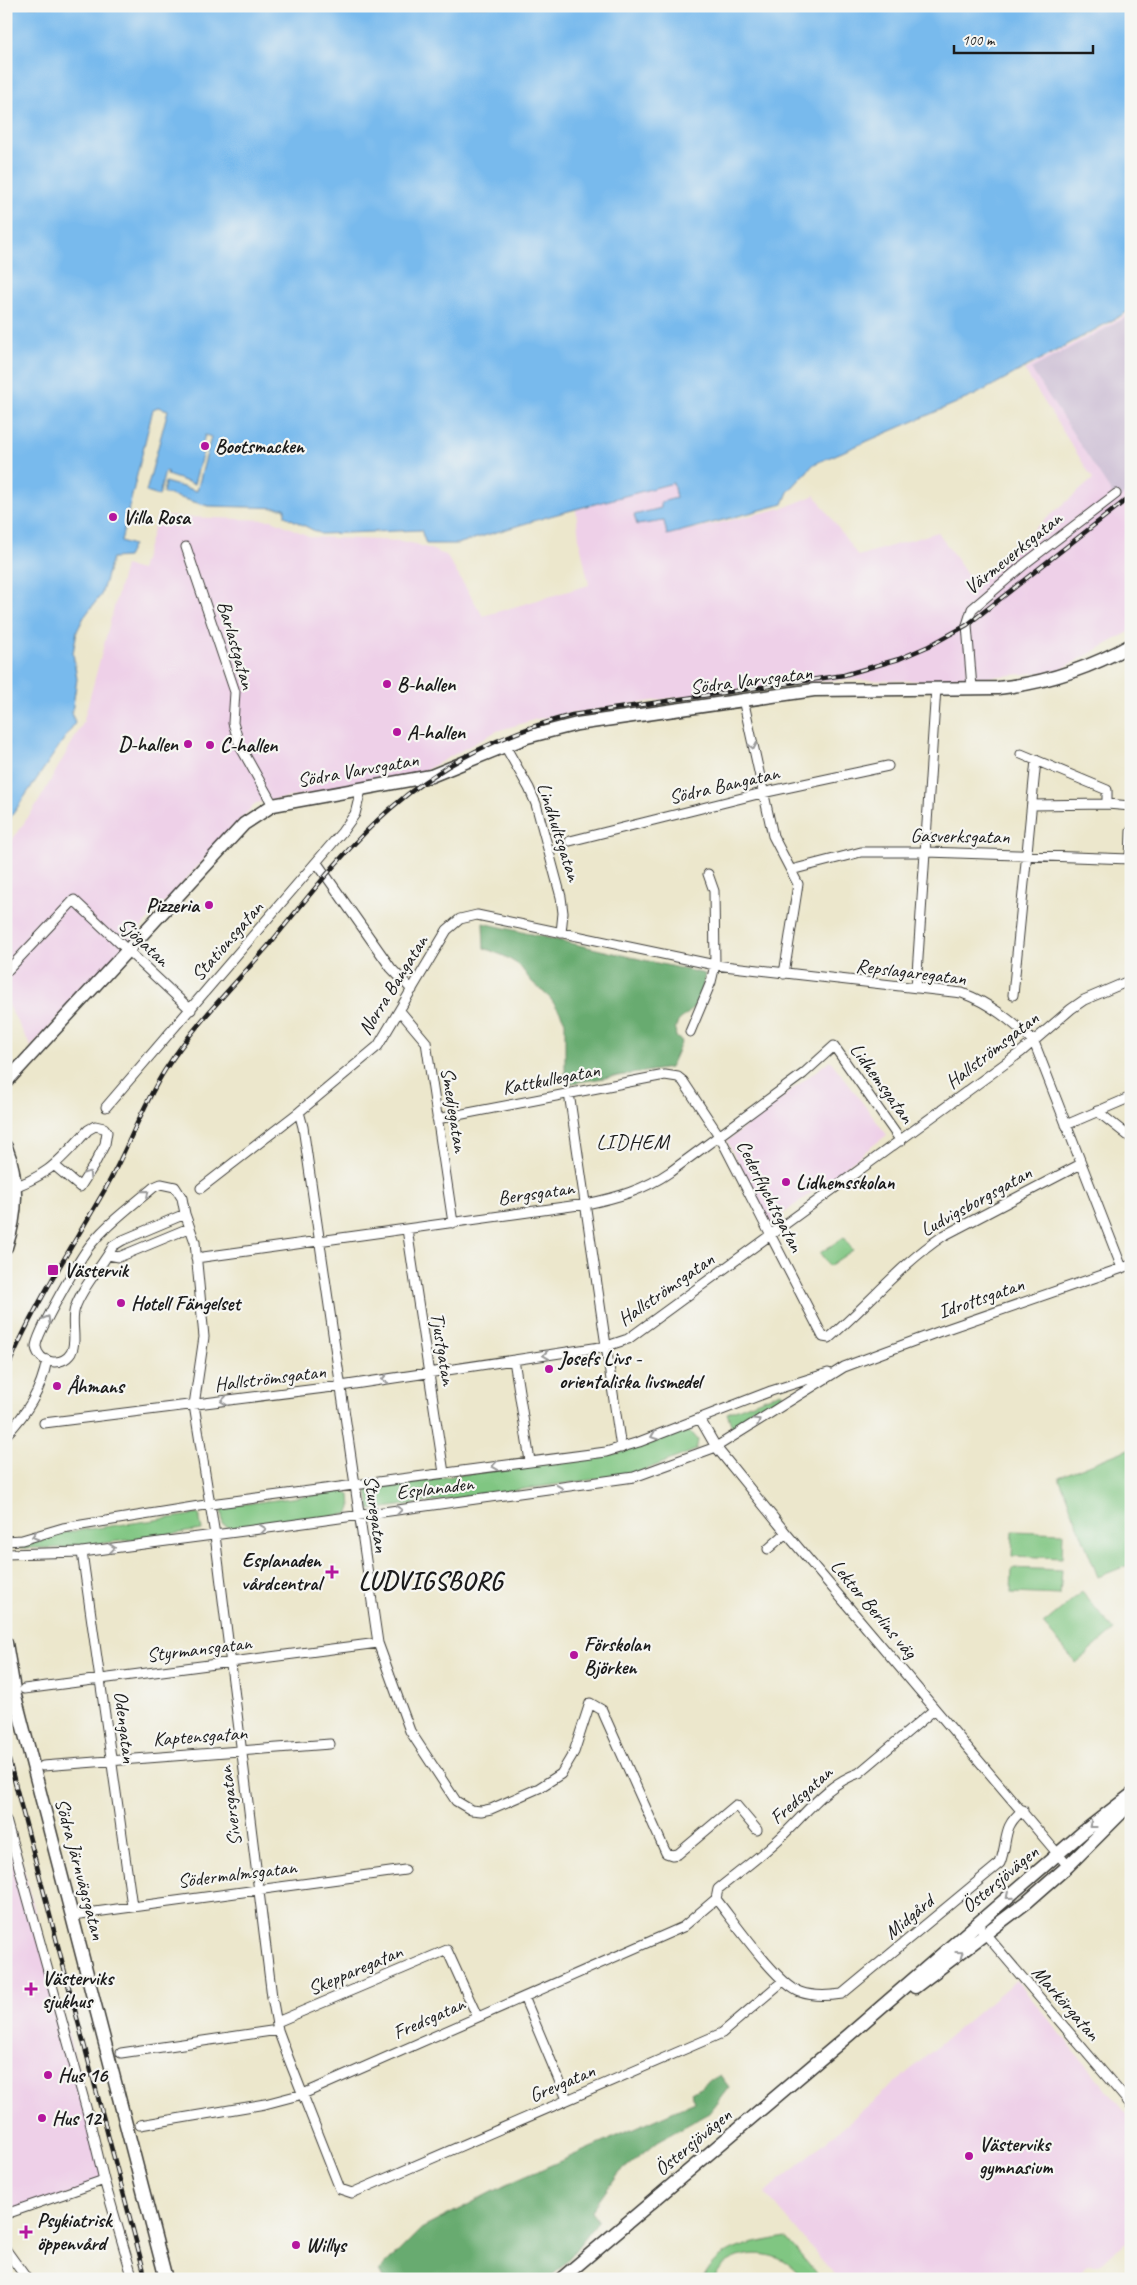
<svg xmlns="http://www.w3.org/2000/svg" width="1137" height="2285" font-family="Caveat,sans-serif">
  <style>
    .built { fill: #eed0e8 }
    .industrial { fill: #ccbed4 }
    .green { fill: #80c682; stroke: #4e714f }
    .forest { fill: #68ab70; stroke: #426446 }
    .water { fill: #78baed; stroke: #4a6b84 }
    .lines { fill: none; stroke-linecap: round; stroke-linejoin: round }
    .street-casing { stroke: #3b3a36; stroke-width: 11 }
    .secondary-casing { stroke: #3b3a36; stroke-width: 15 }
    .street { stroke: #fff; stroke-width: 9 }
    .secondary { stroke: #fff; stroke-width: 12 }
    .rail-casing { stroke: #1c1c1c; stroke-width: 4.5 }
    .rail { stroke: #f6f6f2; stroke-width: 2.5; stroke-dasharray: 8; stroke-linecap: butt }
    .oneway { stroke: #999 }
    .poi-dot { fill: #b5179e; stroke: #f6f6f2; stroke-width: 2 }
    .labels { text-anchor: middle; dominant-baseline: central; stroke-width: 4.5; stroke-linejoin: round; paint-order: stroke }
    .poi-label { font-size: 20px; font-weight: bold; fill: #1c1c1c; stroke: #f6f6f2; text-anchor: start }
    .street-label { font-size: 20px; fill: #1c1c1c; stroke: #f6f6f2 }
    .neighbourhood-label { font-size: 21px; letter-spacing: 1px; fill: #1c1c1c; stroke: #f6f6f2 }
    .district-label { font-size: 25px; font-weight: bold; letter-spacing: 1px; fill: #1c1c1c; stroke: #f6f6f2 }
  </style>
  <rect width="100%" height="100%" fill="#f6f6f2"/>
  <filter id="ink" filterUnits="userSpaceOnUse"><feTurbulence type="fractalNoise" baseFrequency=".02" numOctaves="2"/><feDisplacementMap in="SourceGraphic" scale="10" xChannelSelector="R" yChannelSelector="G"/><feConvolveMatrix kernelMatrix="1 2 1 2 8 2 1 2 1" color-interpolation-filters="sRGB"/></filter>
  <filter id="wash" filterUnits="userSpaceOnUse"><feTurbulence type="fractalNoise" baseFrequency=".0096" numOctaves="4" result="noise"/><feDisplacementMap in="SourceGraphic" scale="20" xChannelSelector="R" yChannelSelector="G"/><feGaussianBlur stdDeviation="1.12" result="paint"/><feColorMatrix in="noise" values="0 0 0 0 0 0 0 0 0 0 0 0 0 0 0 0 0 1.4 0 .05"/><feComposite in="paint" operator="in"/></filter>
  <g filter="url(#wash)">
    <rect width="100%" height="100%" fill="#ece7cc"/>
    <path class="built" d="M1131,312V631L1058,671L941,681L831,680L665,699L537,719L497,731L415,776L256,803L31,1047L6,1001V849L39,801L83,723L125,566L141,570L157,516L272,520L311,537L401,541L416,544L446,555L483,616L589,585L579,539L576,510L675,481L685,531L786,507L815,495L858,556L938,532L972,582L1093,479L1024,370Z
      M830,1060L887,1135L770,1224L727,1141Z
      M6,1804L108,2180L6,2218Z
      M1016,1980L1131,2119V2238L1098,2265H1086L1076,2277L838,2279L765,2193Z"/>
    <path class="industrial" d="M1131,315V489L1117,501L1031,369Z"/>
    <path class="green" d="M844,1237L853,1250L829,1266L820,1253Z
      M781,1392L783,1395L733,1430L727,1413Z
      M683,1430L693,1434L698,1440L696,1450L642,1471L619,1476L370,1510L367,1488L618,1453Z
      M1131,1448V1564L1098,1577L1059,1477Z
      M345,1491L350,1495L351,1508L348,1514L232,1529L223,1524L221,1507Z
      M199,1514L202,1530L68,1548H18V1545L67,1532Z
      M1013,1531L1063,1533L1062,1558L1012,1556Z
      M1012,1568L1062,1570L1060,1595L1011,1593Z
      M1082,1592L1114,1630L1076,1663L1043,1624Z
      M785,2237L821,2279H803C799,2275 796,2270 792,2267C770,2247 726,2250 713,2279H703C719,2245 753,2244 785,2237Z"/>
    <path class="forest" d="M483,923L705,974C704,985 700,999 693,1008C684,1020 673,1018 676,1037L682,1041L670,1068L565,1084V1022L560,1012L550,998L531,981L519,965L504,956L484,948Z
      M720,2075L729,2087L709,2113L658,2141L617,2175L591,2212L598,2221L562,2267L548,2279H383L379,2271L421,2229L508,2184L695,2102L691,2092Z"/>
    <path class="water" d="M6,6H1131V310L975,395L814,464L788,492L783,504L667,535L664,521L637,525L634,515L661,508V502L676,498L673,483L550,516L457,544H426L421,530L321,534L285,516V508L208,506L163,493L165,482L197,491L211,437L205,435L200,451L203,452L194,484L167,475L168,472L165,471L159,496L146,492L168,410L158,407L153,409L121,541L133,545L127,557L112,558L101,595L84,617L77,631L73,653L77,679L72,712L75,723L6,824Z"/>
  </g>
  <g filter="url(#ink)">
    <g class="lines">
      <defs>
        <path id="street" d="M186,547L235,692L233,723L240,746L273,805
          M972,688L967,625L972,609L1027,562L1116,494
          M743,699L773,836L798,884L784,974
          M505,746L529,788L536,804L561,897L563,913L561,933
          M1021,754L1107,790V804L1131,806
          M1032,805L1107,804
          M570,841L762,793L888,766
          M317,863L391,968L412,990
          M791,870L861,852H927L1130,859L1131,831
          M6,972L74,900L191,1010
          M916,988L936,688
          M1013,995L1036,760
          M400,1011L426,1042L453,1223
          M690,1032L711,982L715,965L714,891L708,874
          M569,1093L621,1448
          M106,1107L342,832L355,814L361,790
          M1097,1111L1131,1138
          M299,1112L303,1127L378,1643L410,1731L456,1801L471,1810L481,1811L491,1809L539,1788L561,1774L574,1752L590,1703L602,1710L605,1717L666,1853L672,1855L678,1854L736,1805L757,1830
          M437,1119L665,1075L678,1077L683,1081L720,1137L823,1337L829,1338C868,1305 901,1264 943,1236L1081,1164
          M1066,1125L1131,1097
          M201,1188L299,1112L378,1046L447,930L460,919L477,915L715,965L962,993C990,1003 1013,1022 1034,1042L1122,1268
          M6,1190C49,1176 59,1161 88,1130L95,1126L104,1128L107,1132L105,1144L94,1165L80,1187L55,1166
          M185,1214L123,1240L113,1246C102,1267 83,1285 75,1308C70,1322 78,1340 71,1353C62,1367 39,1364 36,1347C35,1336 82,1254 92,1243C109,1222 133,1205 154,1187L161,1184L175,1187L182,1198L185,1214L195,1242L204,1337L194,1405L215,1535L272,1997L278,2030L288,2057L340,2189L352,2193L722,2033L783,1981
          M407,1229L444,1473
          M108,1255L119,1257L189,1228
          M196,1258L586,1204C616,1198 644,1190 670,1172L803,1074L834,1046L901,1141
          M514,1360L530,1461
          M700,1419L716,1447L786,1533L1068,1866
          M44,1423L341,1386L607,1346L628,1339L1021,1052L1071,1009L1084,1000L1131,980
          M6,1435C27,1413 41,1391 47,1360
          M6,1541L22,1540L63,1528L218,1503L606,1452L639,1442L771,1391L828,1373
          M768,1549L786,1533
          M82,1552L132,1906
          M6,1554L82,1552L268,1528L634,1477L716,1447L844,1367L938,1332L1131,1265
          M24,1689L378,1643
          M43,1766L330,1744
          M6,1820L89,2118L104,2180L6,2214
          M716,1899L718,1889C739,1872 761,1856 780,1838C805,1815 826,1784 859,1773L935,1709
          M73,1915L405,1870
          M982,1930L1131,2105
          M524,1997L567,2099
          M277,2022L447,1950L477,2016
          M121,2053L278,2030
          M140,2125L265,2104L303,2094L683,1927L716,1899C733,1920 777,1984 800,1992C814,1997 828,1996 842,1994L1000,1863C1009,1839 1001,1828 1023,1810
          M104,2180L133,2279
          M6,2250L27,2279"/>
        <path id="secondary" d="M6,1082L244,824L273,805L431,776L527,737L577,724L814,690L998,688C1046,683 1088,669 1131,645
          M6,1147C19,1179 17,1215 6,1247
          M6,1643L15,1696L166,2279
          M915,1987L1027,1902L1068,1866L1130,1804
          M561,2279L850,2034L1082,1833L1131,1795"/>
      </defs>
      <use href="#street" class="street-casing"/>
      <use href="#secondary" class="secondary-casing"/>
      <use href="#street" class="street"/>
      <use href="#secondary" class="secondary"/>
      <defs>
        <path id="rail" d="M6,1372C31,1310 67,1255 100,1198C125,1157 139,1111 165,1070C194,1025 233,986 268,946C306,900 345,848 390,809C443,762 504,733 572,715L844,675L899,659L929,646L967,625L1131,496
          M6,1749L146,2279"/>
      </defs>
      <use href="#rail" class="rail-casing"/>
      <use href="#rail" class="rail"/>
    </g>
    <defs><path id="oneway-chevron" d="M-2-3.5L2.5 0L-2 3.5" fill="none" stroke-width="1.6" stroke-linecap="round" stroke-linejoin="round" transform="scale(1.25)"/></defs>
    <g class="oneway">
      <use href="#oneway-chevron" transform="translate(753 746) rotate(79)"/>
      <use href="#oneway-chevron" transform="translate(88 1174) rotate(-56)"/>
      <use href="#oneway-chevron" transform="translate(146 1193) rotate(-41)"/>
      <use href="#oneway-chevron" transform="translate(47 1319) rotate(-60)"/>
      <use href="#oneway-chevron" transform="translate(546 1355) rotate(172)"/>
      <use href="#oneway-chevron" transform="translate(385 1379) rotate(171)"/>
      <use href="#oneway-chevron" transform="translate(224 1401) rotate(173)"/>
      <use href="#oneway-chevron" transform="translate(757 1421) rotate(-32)"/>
      <use href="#oneway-chevron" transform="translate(654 1436) rotate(159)"/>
      <use href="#oneway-chevron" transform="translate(495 1466) rotate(172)"/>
      <use href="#oneway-chevron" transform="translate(560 1489) rotate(-9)"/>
      <use href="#oneway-chevron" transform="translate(399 1510) rotate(-7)"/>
      <use href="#oneway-chevron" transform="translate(263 1529) rotate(-7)"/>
      <use href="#oneway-chevron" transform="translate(35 1536) rotate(164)"/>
      <use href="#oneway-chevron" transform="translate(112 1548) rotate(-7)"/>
      <use href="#oneway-chevron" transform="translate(1092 1825) rotate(142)"/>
      <use href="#oneway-chevron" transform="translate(1009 1896) rotate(140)"/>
      <use href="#oneway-chevron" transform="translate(960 1954) rotate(-36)"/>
    </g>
  </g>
  <g class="poi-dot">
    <circle cx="205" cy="446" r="5"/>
    <circle cx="113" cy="517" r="5"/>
    <circle cx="387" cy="684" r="5"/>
    <circle cx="397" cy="732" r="5"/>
    <circle cx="188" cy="744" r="5"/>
    <circle cx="210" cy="745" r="5"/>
    <circle cx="209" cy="905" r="5"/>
    <circle cx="786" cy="1182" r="5"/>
    <rect x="47" y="1264" width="12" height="12" rx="2.5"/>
    <circle cx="121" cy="1303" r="5"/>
    <circle cx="549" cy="1369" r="5"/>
    <circle cx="57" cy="1386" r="5"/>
    <path d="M329.5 1564.5h5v5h5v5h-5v5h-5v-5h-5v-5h5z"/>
    <circle cx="574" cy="1655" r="5"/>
    <path d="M28.5 1981.5h5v5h5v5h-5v5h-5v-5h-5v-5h5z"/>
    <circle cx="48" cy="2075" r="5"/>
    <circle cx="42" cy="2118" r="5"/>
    <circle cx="969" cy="2156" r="5"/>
    <path d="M23.5 2224.5h5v5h5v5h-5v5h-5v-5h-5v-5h5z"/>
    <circle cx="296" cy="2245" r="5"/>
  </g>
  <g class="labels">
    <g class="poi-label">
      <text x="215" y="446">Bootsmacken</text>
      <text x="123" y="517">Villa Rosa</text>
      <text x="397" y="684">B-hallen</text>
      <text x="407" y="732">A-hallen</text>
      <text x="178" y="744" text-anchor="end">D-hallen</text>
      <text x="220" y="745">C-hallen</text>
      <text x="199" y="905" text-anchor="end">Pizzeria</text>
      <text x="796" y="1182">Lidhemsskolan</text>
      <text x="64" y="1270">Västervik</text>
      <text x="131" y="1303">Hotell Fängelset</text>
      <text x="559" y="1358">Josefs Livs -<tspan x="559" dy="23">orientaliska livsmedel</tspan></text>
      <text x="67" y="1386">Åhmans</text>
      <text x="321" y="1560" text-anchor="end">Esplanaden<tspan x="321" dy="23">vårdcentral</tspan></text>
      <text x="584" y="1644">Förskolan<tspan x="584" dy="23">Björken</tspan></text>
      <text x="42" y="1978">Västerviks<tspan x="42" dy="23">sjukhus</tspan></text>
      <text x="58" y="2075">Hus 16</text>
      <text x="52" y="2118">Hus 12</text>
      <text x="979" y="2144">Västerviks<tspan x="979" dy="23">gymnasium</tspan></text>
      <text x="37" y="2220">Psykiatrisk<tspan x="37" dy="23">öppenvård</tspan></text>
      <text x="306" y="2245">Willys</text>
    </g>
    <g class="street-label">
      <text transform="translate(1013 553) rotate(-39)">Värmeverksgatan</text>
      <text transform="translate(236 645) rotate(74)">Barlastgatan</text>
      <text transform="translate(751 680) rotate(-7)">Södra Varvsgatan</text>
      <text transform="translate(358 770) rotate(-10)">Södra Varvsgatan</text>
      <text transform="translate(724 785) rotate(-13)">Södra Bangatan</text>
      <text transform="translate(559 832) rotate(72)">Lindhultsgatan</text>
      <text transform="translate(960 836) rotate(1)">Gasverksgatan</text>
      <text transform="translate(227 941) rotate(-49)">Stationsgatan</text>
      <text transform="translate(144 942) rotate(43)">Sjögatan</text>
      <text transform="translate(911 972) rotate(7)">Repslagaregatan</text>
      <text transform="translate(393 985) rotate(-58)">Norra Bangatan</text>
      <text transform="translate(992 1050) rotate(-38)">Hallströmsgatan</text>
      <text transform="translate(551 1079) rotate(-11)">Kattkullegatan</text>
      <text transform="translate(882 1083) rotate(54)">Lidhemsgatan</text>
      <text transform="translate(454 1110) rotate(81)">Smedjegatan</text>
      <text transform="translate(536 1193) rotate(-8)">Bergsgatan</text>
      <text transform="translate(770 1196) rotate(63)">Cederflychtsgatan</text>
      <text transform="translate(976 1201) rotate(-29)">Ludvigsborgsgatan</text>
      <text transform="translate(666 1289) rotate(-35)">Hallströmsgatan</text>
      <text transform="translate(981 1298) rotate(-19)">Idrottsgatan</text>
      <text transform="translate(443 1349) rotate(81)">Tjustgatan</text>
      <text transform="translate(270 1378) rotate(-7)">Hallströmsgatan</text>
      <text transform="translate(435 1488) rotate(-7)">Esplanaden</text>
      <text transform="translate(376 1514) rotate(82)">Sturegatan</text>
      <text transform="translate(874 1609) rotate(50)">Lektor Berlins väg</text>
      <text transform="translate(199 1649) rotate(-7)">Styrmansgatan</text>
      <text transform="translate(125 1727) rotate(83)">Odengatan</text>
      <text transform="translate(200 1736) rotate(-4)">Kaptensgatan</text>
      <text transform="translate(801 1795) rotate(-42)">Fredsgatan</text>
      <text transform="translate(230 1806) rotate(-97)">Siversgatan</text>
      <text transform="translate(80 1869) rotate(75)">Södra Järnvägsgatan</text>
      <text transform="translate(237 1874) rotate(-7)">Södermalmsgatan</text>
      <text transform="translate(1000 1879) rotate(-40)">Östersjövägen</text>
      <text transform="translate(909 1917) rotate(-40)">Midgård</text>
      <text transform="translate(355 1970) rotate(-23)">Skepparegatan</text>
      <text transform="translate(1066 2003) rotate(49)">Markörgatan</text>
      <text transform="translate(429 2018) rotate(-24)">Fredsgatan</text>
      <text transform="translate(562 2083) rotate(-23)">Grevgatan</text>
      <text transform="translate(693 2142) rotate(-40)">Östersjövägen</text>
    </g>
    <g class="neighbourhood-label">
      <text x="633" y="1142">LIDHEM</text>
    </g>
    <g class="district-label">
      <text x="431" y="1581">LUDVIGSBORG</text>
    </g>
  </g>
  <rect width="1137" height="2285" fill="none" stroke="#f6f6f2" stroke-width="25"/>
  <path d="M954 45v8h139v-8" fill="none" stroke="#1c1c1c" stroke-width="2.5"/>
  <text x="962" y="45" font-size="15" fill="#1c1c1c" stroke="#f6f6f2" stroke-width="4" paint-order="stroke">100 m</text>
</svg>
